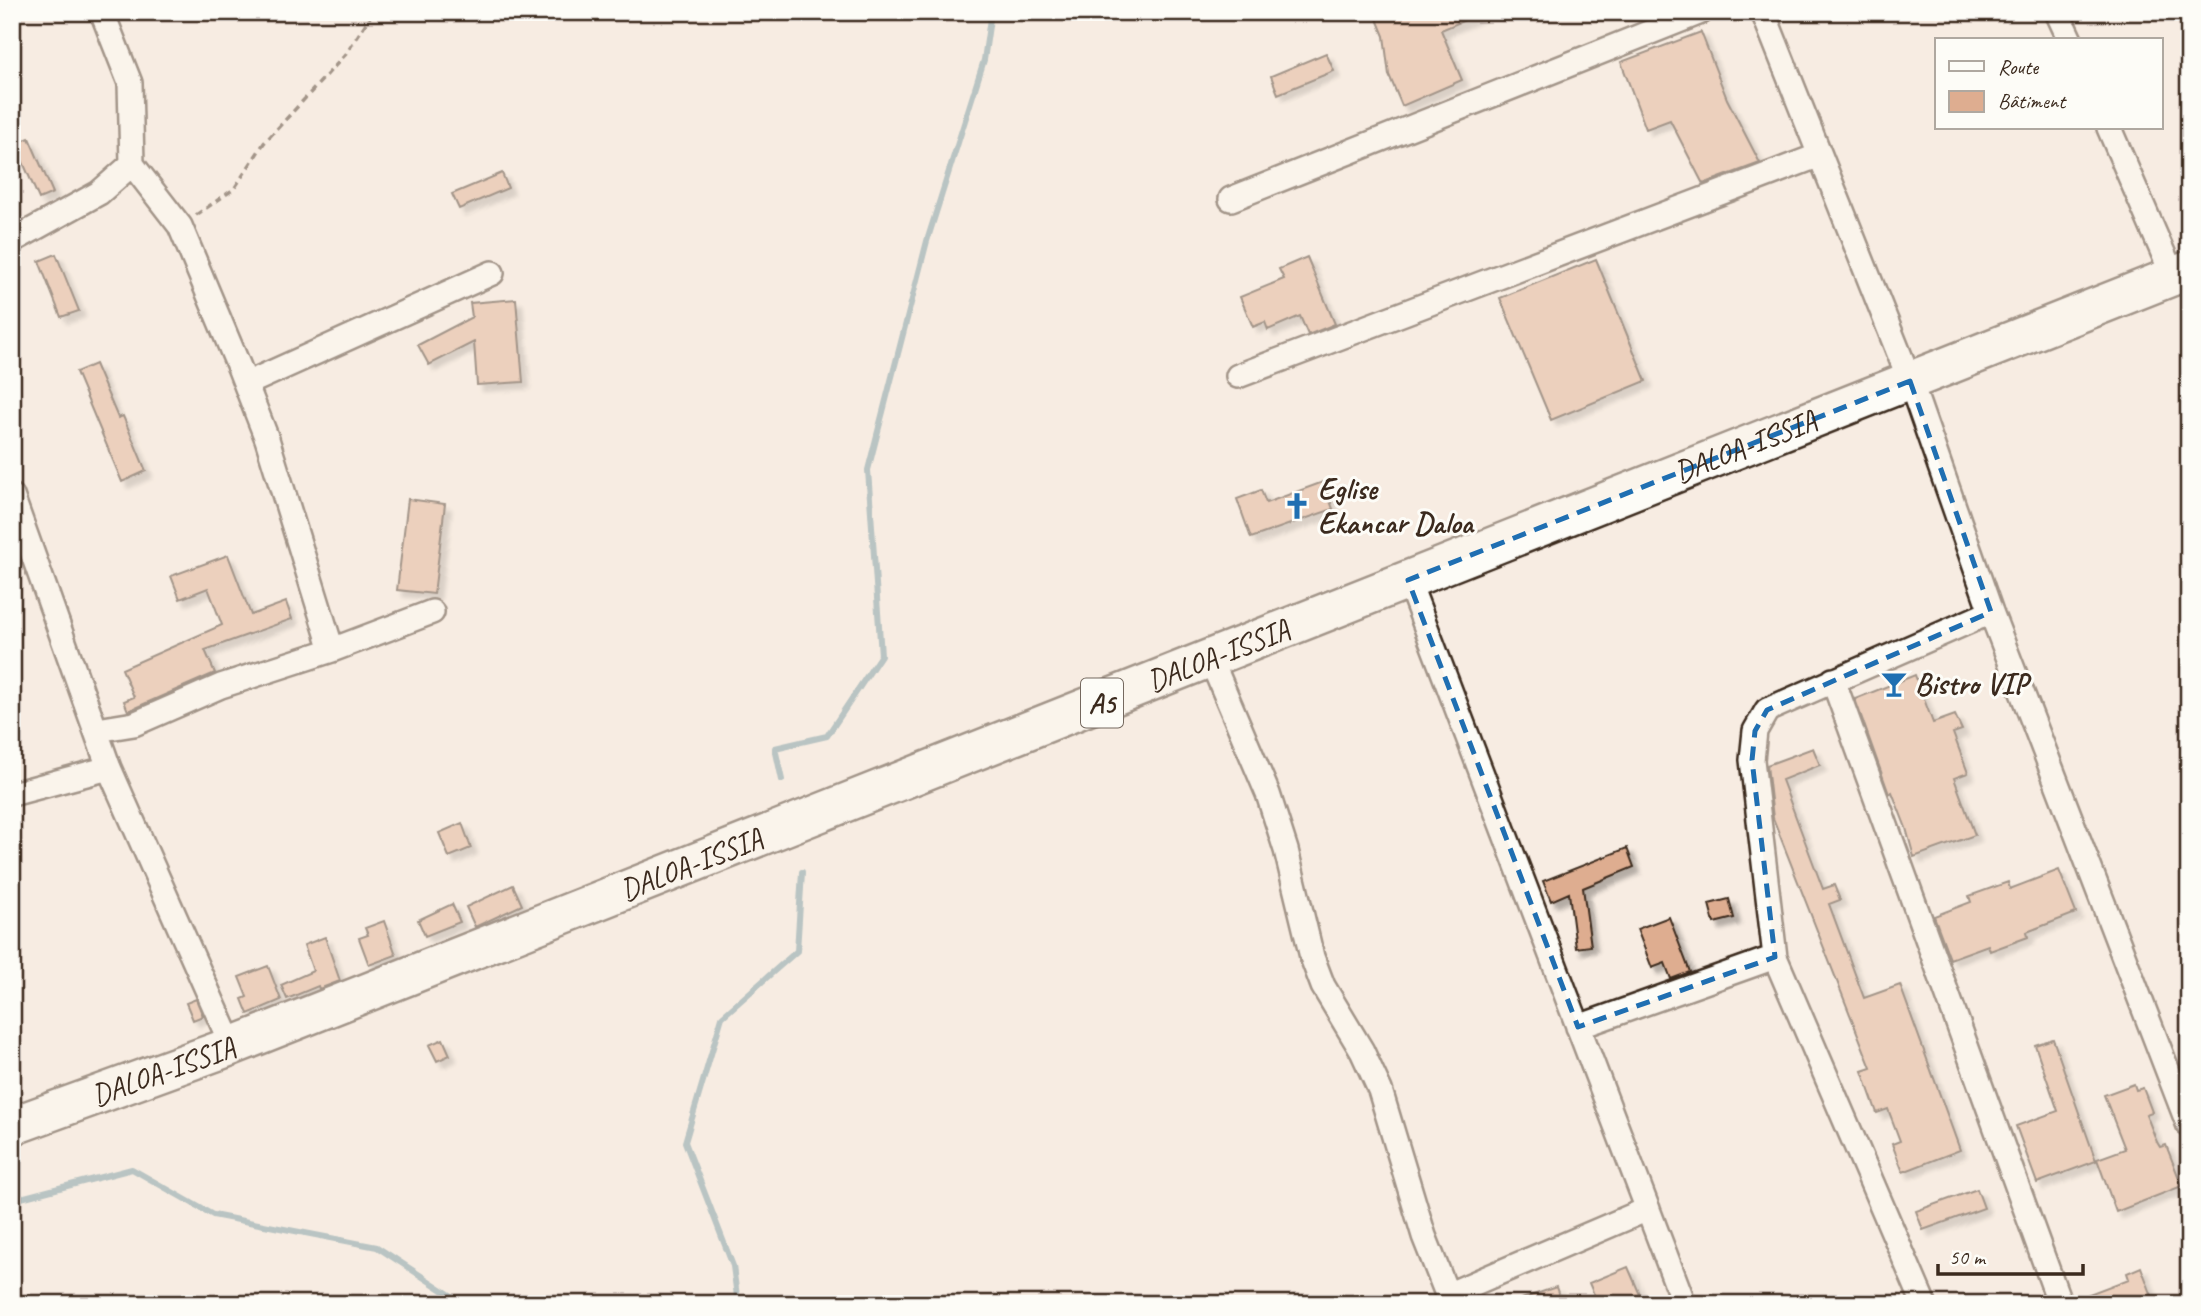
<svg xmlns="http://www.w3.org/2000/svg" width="2201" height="1316" font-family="Caveat,sans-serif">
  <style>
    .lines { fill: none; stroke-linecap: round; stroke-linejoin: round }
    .stream { stroke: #6d929d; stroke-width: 6 }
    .building { fill: #dead90; stroke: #3b2a1e; stroke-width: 2; filter: url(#shadow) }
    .street-casing { stroke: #3b2a1e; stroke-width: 28 }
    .primary-casing { stroke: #3b2a1e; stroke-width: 42 }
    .path { stroke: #3b2a1e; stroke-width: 3.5; stroke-dasharray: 7 5; stroke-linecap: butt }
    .street { stroke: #fdfcf7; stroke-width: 23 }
    .primary { stroke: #fdfcf7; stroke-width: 37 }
    .marked { fill: none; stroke: #1f6fb2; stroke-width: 5; stroke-dasharray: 14 9; stroke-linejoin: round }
    .labels { text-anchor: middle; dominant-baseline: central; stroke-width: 6; stroke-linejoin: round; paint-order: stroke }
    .shield { fill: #fdfcf7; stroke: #75695f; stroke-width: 2 }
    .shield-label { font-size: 28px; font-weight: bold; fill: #3b2a1e }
    .street-label { font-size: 30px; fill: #3b2a1e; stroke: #fdfcf7 }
    .poi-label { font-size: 30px; font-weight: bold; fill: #3b2a1e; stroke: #fdfcf7; text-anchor: start }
  </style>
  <defs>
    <filter id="shadow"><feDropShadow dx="6" dy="6" stdDeviation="2" flood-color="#0004"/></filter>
  </defs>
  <rect width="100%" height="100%" fill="#f7ece2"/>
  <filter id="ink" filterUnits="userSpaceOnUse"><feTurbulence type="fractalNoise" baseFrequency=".0143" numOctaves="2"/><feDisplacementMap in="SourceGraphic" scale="14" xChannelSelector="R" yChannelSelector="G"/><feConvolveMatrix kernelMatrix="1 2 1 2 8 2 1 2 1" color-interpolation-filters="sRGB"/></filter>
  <g filter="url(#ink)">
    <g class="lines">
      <path class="stream" d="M782,780L775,748L827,736L881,655L868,470L927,241L984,60L991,12
        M12,1190L21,1198L132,1169L213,1215L377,1247L464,1304
        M738,1304L733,1266L685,1142L722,1017L797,951L802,872"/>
    </g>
    <path class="building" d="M1393,12H1484L1441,30L1462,80L1402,106L1389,75L1384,36L1377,19Z
      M1701,32L1727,99L1760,163L1703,184L1670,120L1646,129L1621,62Z
      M1326,53L1334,71L1278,94L1271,76Z
      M29,138L53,193L39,199L15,144Z
      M502,173L508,188L459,209L452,194Z
      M56,254L79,311L61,317L39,261Z
      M1307,257L1335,324L1308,335L1300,316L1268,330L1265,322L1253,327L1240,297L1284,279L1279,269Z
      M1596,259L1646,381L1551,420L1500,298Z
      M516,299L523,382L477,385L474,342L429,365L418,345L472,317L470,303Z
      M95,364L118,418L123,416L146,471L122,482L76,372Z
      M1323,482L1333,509L1251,538L1237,499L1261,490L1266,503Z
      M408,499L445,504L434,594L397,590Z
      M228,555L251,615L286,602L292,619L205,650L215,673L128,711L124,701L134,697L122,669L222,625L208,588L180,599L171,576Z
      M1915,675L1933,723L1955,715L1962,730L1953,733L1968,773L1954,778L1975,835L1914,857L1906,828L1892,792L1889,794L1855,699Z
      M1813,748L1820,765L1782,780L1803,836L1823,889L1834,885L1840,900L1829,904L1864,998L1900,985L1960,1150L1903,1172L1892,1144L1900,1141L1888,1109L1877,1113L1862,1071L1871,1068L1773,818L1767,765Z
      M462,823L471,848L449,857L439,833Z
      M1627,848L1634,867L1583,888L1591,946L1576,948L1569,893L1551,901L1543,881Z
      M2059,870L2076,913L2027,932L2028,937L1990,951L1988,945L1950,959L1934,916L1971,902L1969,896L2008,882L2010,889Z
      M513,885L522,905L475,927L466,907Z
      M1729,899L1734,918L1714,923L1709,904Z
      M452,904L460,922L425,936L418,920Z
      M1669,917L1690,972L1671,979L1665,963L1652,968L1637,929Z
      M384,921L396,955L369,965L359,938L368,935L365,928Z
      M325,937L340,981L319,989L318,986L287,999L281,985L313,971L304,945Z
      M268,966L281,1000L248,1014L242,999L247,997L239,977Z
      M196,999L203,1016L193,1020L186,1003Z
      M443,1039L450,1055L437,1061L429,1045Z
      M2053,1039L2096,1161L2037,1183L2016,1126L2058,1111L2035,1045Z
      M2134,1084L2136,1090L2143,1088L2152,1112L2146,1114L2157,1142L2160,1147L2166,1145L2182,1186L2116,1212L2097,1159L2125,1149L2104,1095Z
      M1977,1189L1984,1208L1923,1230L1916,1211Z
      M1628,1267L1644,1304H1598L1589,1283Z
      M2141,1267L2155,1304H2074L2073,1300L2129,1279L2127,1273Z
      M1556,1287L1562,1304H1516V1301Z"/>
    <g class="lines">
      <defs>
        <path id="street" d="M102,12L130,83L132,164L180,226L239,367L267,439L332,650
          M1763,12L1910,381L1991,612L2189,1126
          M2057,12L2070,40
          M2109,128L2173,276
          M1231,199L1701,12
          M12,241L99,193L132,164
          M1238,376L1820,155
          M246,384L492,273
          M12,496L109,768L232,1046
          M1408,580L1684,1304
          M1211,660L1268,794L1286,850L1312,957L1323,986L1362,1051L1380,1090L1424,1236L1451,1304
          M1833,680L2060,1304
          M97,730L134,724L221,686L332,650L432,612
          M12,794L109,768
          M1578,1027L1775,957
          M1447,1295L1648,1209
          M1924,1304L1775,957L1752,760L1755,731L1767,710L1991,612"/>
        <g id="primary">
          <path id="s1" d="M12,1126L232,1046L2189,270"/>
        </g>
      </defs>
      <use href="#street" class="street-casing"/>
      <use href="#primary" class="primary-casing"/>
      <path class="path" d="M196,215L234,189L264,143L346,54L373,12"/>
      <use href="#street" class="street"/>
      <use href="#primary" class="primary"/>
    </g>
  </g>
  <path d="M0 0H2201V1316H0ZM1910,381L1991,612L1767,710L1755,731L1752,760L1775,957L1578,1027L1408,580Z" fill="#f7ece2" fill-opacity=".55" fill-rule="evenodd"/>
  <path class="marked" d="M1910,381L1991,612L1767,710L1755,731L1752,760L1775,957L1578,1027L1408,580Z"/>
  <defs>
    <symbol id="church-bare" viewBox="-9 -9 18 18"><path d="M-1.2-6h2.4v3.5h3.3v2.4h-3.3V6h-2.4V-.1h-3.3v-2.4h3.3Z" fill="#1f6fb2" stroke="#fdfcf7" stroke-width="2.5" paint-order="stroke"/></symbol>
    <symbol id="bar-bare" viewBox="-9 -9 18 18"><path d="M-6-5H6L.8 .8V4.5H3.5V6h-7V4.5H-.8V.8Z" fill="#1f6fb2" stroke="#fdfcf7" stroke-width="2.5" paint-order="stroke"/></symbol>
  </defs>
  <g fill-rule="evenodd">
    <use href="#church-bare" x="1278" y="487" width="38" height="38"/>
    <use href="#bar-bare" x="1875" y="665" width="38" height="38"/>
  </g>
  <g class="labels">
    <rect class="shield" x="1081" y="678.5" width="42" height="49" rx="5"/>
    <g class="shield-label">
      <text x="1102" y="703">A5</text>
    </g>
    <g class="street-label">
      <text stroke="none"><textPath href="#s1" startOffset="1862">DALOA-ISSIA</textPath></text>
      <text stroke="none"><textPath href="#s1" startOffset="1295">DALOA-ISSIA</textPath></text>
      <text stroke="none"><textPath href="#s1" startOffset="728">DALOA-ISSIA</textPath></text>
      <text stroke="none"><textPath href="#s1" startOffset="161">DALOA-ISSIA</textPath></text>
    </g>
    <g class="poi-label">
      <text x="1318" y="489">Eglise<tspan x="1318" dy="34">Ekancar Daloa</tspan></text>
      <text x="1915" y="684">Bistro VIP</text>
    </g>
  </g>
  <rect width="2201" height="1316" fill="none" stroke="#fdfcf7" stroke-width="42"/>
  <rect x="21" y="21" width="2159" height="1274" fill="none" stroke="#3b2a1e" stroke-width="2.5" filter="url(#ink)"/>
  <rect x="1935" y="38" width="228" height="91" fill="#fdfcf7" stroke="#afa8a0" stroke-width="2"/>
  <rect x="1949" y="61" width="35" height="10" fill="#fdfcf7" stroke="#afa8a0" stroke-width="2"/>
  <text x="1998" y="74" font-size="21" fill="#3b2a1e">Route</text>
  <rect x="1949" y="91" width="35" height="21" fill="#dead90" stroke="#afa8a0" stroke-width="2"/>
  <text x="1998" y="108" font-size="21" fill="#3b2a1e">Bâtiment</text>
  <path d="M1938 1264v10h145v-10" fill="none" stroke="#3b2a1e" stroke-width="3.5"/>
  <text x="1949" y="1264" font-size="21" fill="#3b2a1e" stroke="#fdfcf7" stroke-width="5" paint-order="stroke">50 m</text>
</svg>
